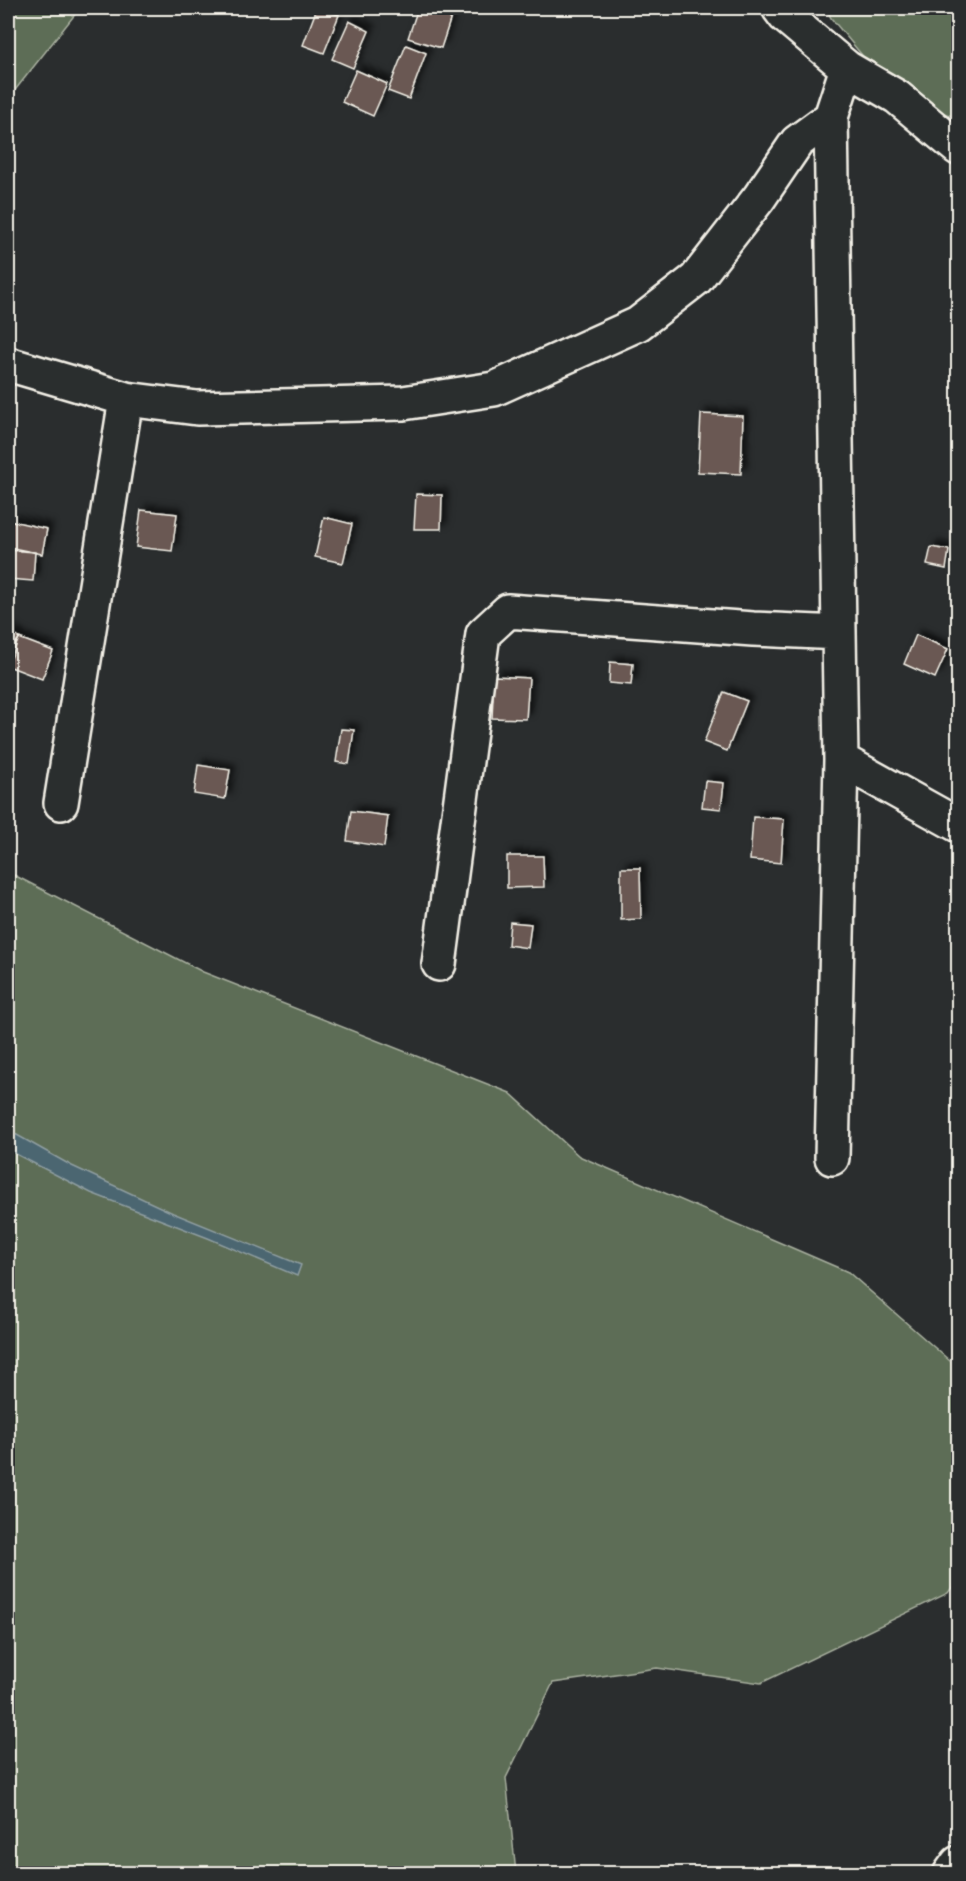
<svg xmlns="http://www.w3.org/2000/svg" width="966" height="1881" font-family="'Playpen Sans',sans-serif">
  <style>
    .green { fill: #5d6d56; stroke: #a8af9f; stroke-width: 1.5 }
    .water { fill: #4c6671; stroke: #8f9ea1; stroke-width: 1.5 }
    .building { fill: #6a5952; stroke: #f4f1e8; stroke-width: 1.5; filter: url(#shadow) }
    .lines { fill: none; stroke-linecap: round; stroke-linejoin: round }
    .street-casing { stroke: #f4f1e8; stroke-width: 38 }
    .street { stroke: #2a2d2e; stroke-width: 33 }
  </style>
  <defs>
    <filter id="shadow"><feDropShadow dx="5.5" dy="-5.5" stdDeviation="3" flood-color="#0009"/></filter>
  </defs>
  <rect width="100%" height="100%" fill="#2a2d2e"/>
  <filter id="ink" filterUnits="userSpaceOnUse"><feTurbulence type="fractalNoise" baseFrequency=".0167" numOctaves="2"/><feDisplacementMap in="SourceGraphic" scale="12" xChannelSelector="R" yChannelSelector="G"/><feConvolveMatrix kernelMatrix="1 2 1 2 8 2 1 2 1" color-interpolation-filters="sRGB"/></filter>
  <g filter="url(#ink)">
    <path class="green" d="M8,8H80L8,99Z
      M826,8H958V118L897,97L831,18Z
      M8,872L203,972L510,1093L579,1156L848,1272L958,1368V1579L948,1593L761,1683L657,1668L553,1683L506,1778L516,1873H8Z"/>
    <path class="water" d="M8,1130L72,1166L173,1213L301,1265L297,1276L208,1238L91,1193L8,1150Z"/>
    <path class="building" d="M317,8L339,15L324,53L303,45Z
      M418,8H454L441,48L408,38Z
      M349,21L369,31L353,68L332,59Z
      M406,45L426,53L409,99L388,91Z
      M356,70L387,84L373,116L342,102Z
      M701,414L743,416L741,474L698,472Z
      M416,494L442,495L441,529H414Z
      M141,510L177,514L172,551L136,547Z
      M324,517L352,524L343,563L315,557Z
      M8,520L47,529L42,554L8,547Z
      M931,547L949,550L946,569L927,565Z
      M8,550L35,552L33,581L8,579Z
      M8,630L19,638L8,655Z
      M916,635L948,649L935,678L904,664Z
      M19,638L53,651L42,679L8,666Z
      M610,662L633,664L631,685L609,683Z
      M494,676L529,678L526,719L492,718Z
      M724,692L747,701L727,751L704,742Z
      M341,729L354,730L349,764L336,762Z
      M198,765L230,770L225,799L194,794Z
      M705,781L724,783L721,809L702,807Z
      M351,811L388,816L384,847L347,841Z
      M753,817L784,819L781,863L750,860Z
      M507,856H543L544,887L507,888Z
      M621,868H640L641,919L621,920Z
      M510,922L531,924L528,948L508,945Z"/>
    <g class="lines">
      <defs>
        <path id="street" d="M779,8L785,16L847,68L897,97L958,148
          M8,364L126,399L197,408L403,403L494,389L638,324L696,279L759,198L797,142L831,117
          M841,760L958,825
          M61,803L126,399
          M439,964L483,634L508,611L753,629L839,633
          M832,1158L841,760L831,117L847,68
          M950,1874L958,1863"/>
      </defs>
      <use href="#street" class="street-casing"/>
      <use href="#street" class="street"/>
    </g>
  </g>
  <rect width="966" height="1881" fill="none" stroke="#2a2d2e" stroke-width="30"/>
  <rect x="15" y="15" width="936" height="1851" fill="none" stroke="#f4f1e8" stroke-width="2" filter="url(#ink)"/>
</svg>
